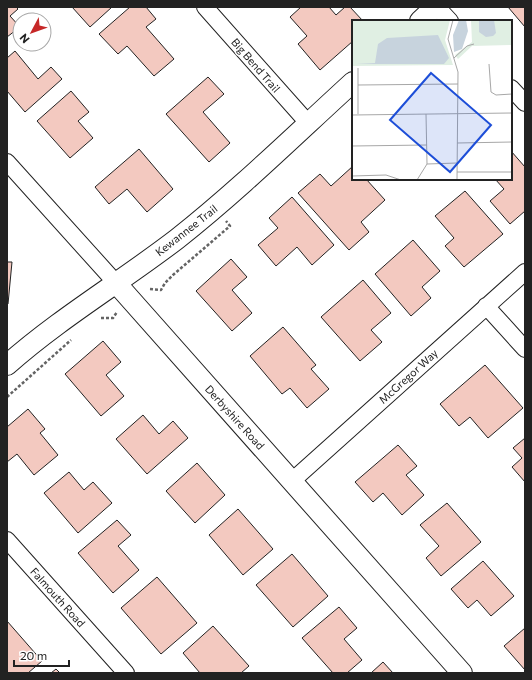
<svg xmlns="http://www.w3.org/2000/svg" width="532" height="680" font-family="Commissioner,sans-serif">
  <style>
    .building { fill: #f3c9c0; stroke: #222 }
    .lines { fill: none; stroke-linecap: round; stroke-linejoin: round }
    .minor-casing { stroke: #222; stroke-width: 18 }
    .tertiary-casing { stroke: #222; stroke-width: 22 }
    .path { stroke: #646464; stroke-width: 2.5; stroke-dasharray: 3 2; stroke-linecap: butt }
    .minor { stroke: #fff; stroke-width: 16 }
    .tertiary { stroke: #fff; stroke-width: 20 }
    .labels { text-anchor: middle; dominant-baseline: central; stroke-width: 3; stroke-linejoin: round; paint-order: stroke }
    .street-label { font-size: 11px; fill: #222; stroke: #fff }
    .inset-road { fill: none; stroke: #a7a7a7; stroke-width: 1 }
    .view { fill: #1d4ed8; fill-opacity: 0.15; stroke: #1d4ed8; stroke-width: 2 }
    .inset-edge { fill: none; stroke: #222; stroke-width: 2 }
  </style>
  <rect width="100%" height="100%" fill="#fff"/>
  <path class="building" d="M7,7H16L18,9L10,16L20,27L7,37Z
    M72,7H112L90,27Z
    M130,7H146L156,19L146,27L174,59L154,76L127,46L118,54L99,34Z
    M301,7H329L336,15L345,7H350L363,21H353V41L320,70L298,44L307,36L290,17Z
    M508,7H525V27Z
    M15,51L38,79L51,67L62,79L25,112L7,91V58Z
    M208,77L224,94L203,112L230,143L209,162L166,114Z
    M71,91L89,112L78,121L93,138L70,158L37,121Z
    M139,149L173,189L147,212L127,189L109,204L95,187Z
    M511,151L525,167V211L510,224L490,201L504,189L495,179H511Z
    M353,166V179H366L385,200L361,222L369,232L349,250L298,193L320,174L331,186Z
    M465,191L503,234L464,267L445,246L454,238L435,216Z
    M292,197L334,245L312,265L297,247L276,266L258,245L278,228L269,218Z
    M413,240L440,271L422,287L431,298L411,316L375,274Z
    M231,259L247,277L232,290L252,313L232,331L196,291Z
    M7,262H12L8,304H7Z
    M363,280L391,313L371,330L382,342L360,361L321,317Z
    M283,327L316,365L311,369L329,389L307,408L290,388L282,394L250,356Z
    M103,341L121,362L106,375L124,396L101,416L65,374Z
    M485,365L523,408L488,438L470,417L459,426L440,404Z
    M28,409L45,429L40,433L58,455L34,475L17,454L7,462V427Z
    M143,415L159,434L173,421L188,438L147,474L116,439Z
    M525,438V482L512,467L522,458L513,448Z
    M398,445L417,466L406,475L424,495L402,515L383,493L373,502L355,482Z
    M197,463L225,495L195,523L166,491Z
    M69,472L84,490L93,482L112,503L78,533L44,493Z
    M447,503L481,542L441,576L426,558L439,546L420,525Z
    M238,509L273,549L243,575L209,535Z
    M117,520L131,535L118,546L139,570L113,593L78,553Z
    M292,554L328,596L293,627L256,585Z
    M483,561L514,596L491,616L477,600L468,608L451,589Z
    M157,577L197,623L161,654L121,608Z
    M339,607L357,628L344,639L362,660L347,673H333L302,638Z
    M7,621L42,661L28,673H7Z
    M213,626L249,666L241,673H200L183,653Z
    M525,628V670L504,646Z
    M383,662L393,673H371Z
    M56,669L60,673H51Z"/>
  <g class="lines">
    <defs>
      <path id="minor" d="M205,7L308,123
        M437,7L450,21
        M511,88L525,103
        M7,162L116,283
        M486,306L525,349
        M292,481L525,272
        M7,540L126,673"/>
      <path id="tertiary" d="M420,21L435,7
        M116,283L462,673
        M7,365C60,318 121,282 177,239C239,190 295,135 353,82"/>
    </defs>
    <use href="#minor" class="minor-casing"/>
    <use href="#tertiary" class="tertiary-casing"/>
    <path class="path" d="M150,289L161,290L165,283L173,275L230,226L226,221
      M101,318H113L117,312
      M7,397L71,340"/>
    <use href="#minor" class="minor"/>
    <use href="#tertiary" class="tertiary"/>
  </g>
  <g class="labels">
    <g class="street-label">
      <text transform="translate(256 65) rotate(49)">Big Bend Trail</text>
      <text transform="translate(186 230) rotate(-38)">Kewannee Trail</text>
      <text transform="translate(408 376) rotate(-42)">McGregor Way</text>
      <text transform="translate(235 417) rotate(48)">Derbyshire Road</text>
      <text transform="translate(58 597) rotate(48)">Falmouth Road</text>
    </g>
  </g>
  <g transform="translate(352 20)">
    <rect width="160" height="160" fill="#fff"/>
    <path d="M0,0H98L93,20L101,45L0,46ZM119,0H160V25L120,26L106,39L103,35L120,22Z" fill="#e0efe3"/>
    <path d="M107,0H114L116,11L110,29L102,32L101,15ZM127,0H142L144,13L141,16L134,17L127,12ZM86,15L97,38L92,44H4L23,43L26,24L35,18Z" fill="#c7d3dd"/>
    <path class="inset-road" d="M101,0L96,19L106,52L105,160M102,38L115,26L122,24M137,44L139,72L144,75L160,74M6,48V94M6,65L106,64M0,95L160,93M105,123L160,122M0,126L75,125M75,144L105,143M105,152H160M0,156L34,155L49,160M65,160L75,144L74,94"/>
    <path class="view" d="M79,53L139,105L98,152L38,100Z"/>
    <rect width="160" height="160" class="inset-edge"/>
  </g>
  <rect width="532" height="680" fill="none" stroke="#222222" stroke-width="16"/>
  <g transform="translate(32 32) rotate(229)"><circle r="19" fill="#ffffff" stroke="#a7a7a7"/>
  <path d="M0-3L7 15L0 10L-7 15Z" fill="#c62828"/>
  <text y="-6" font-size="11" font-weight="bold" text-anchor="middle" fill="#222222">N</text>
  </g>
  <path d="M14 660v6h55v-6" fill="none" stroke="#222222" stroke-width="2"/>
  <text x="20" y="660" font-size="12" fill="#222222" stroke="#ffffff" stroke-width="3" paint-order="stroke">20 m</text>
</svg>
